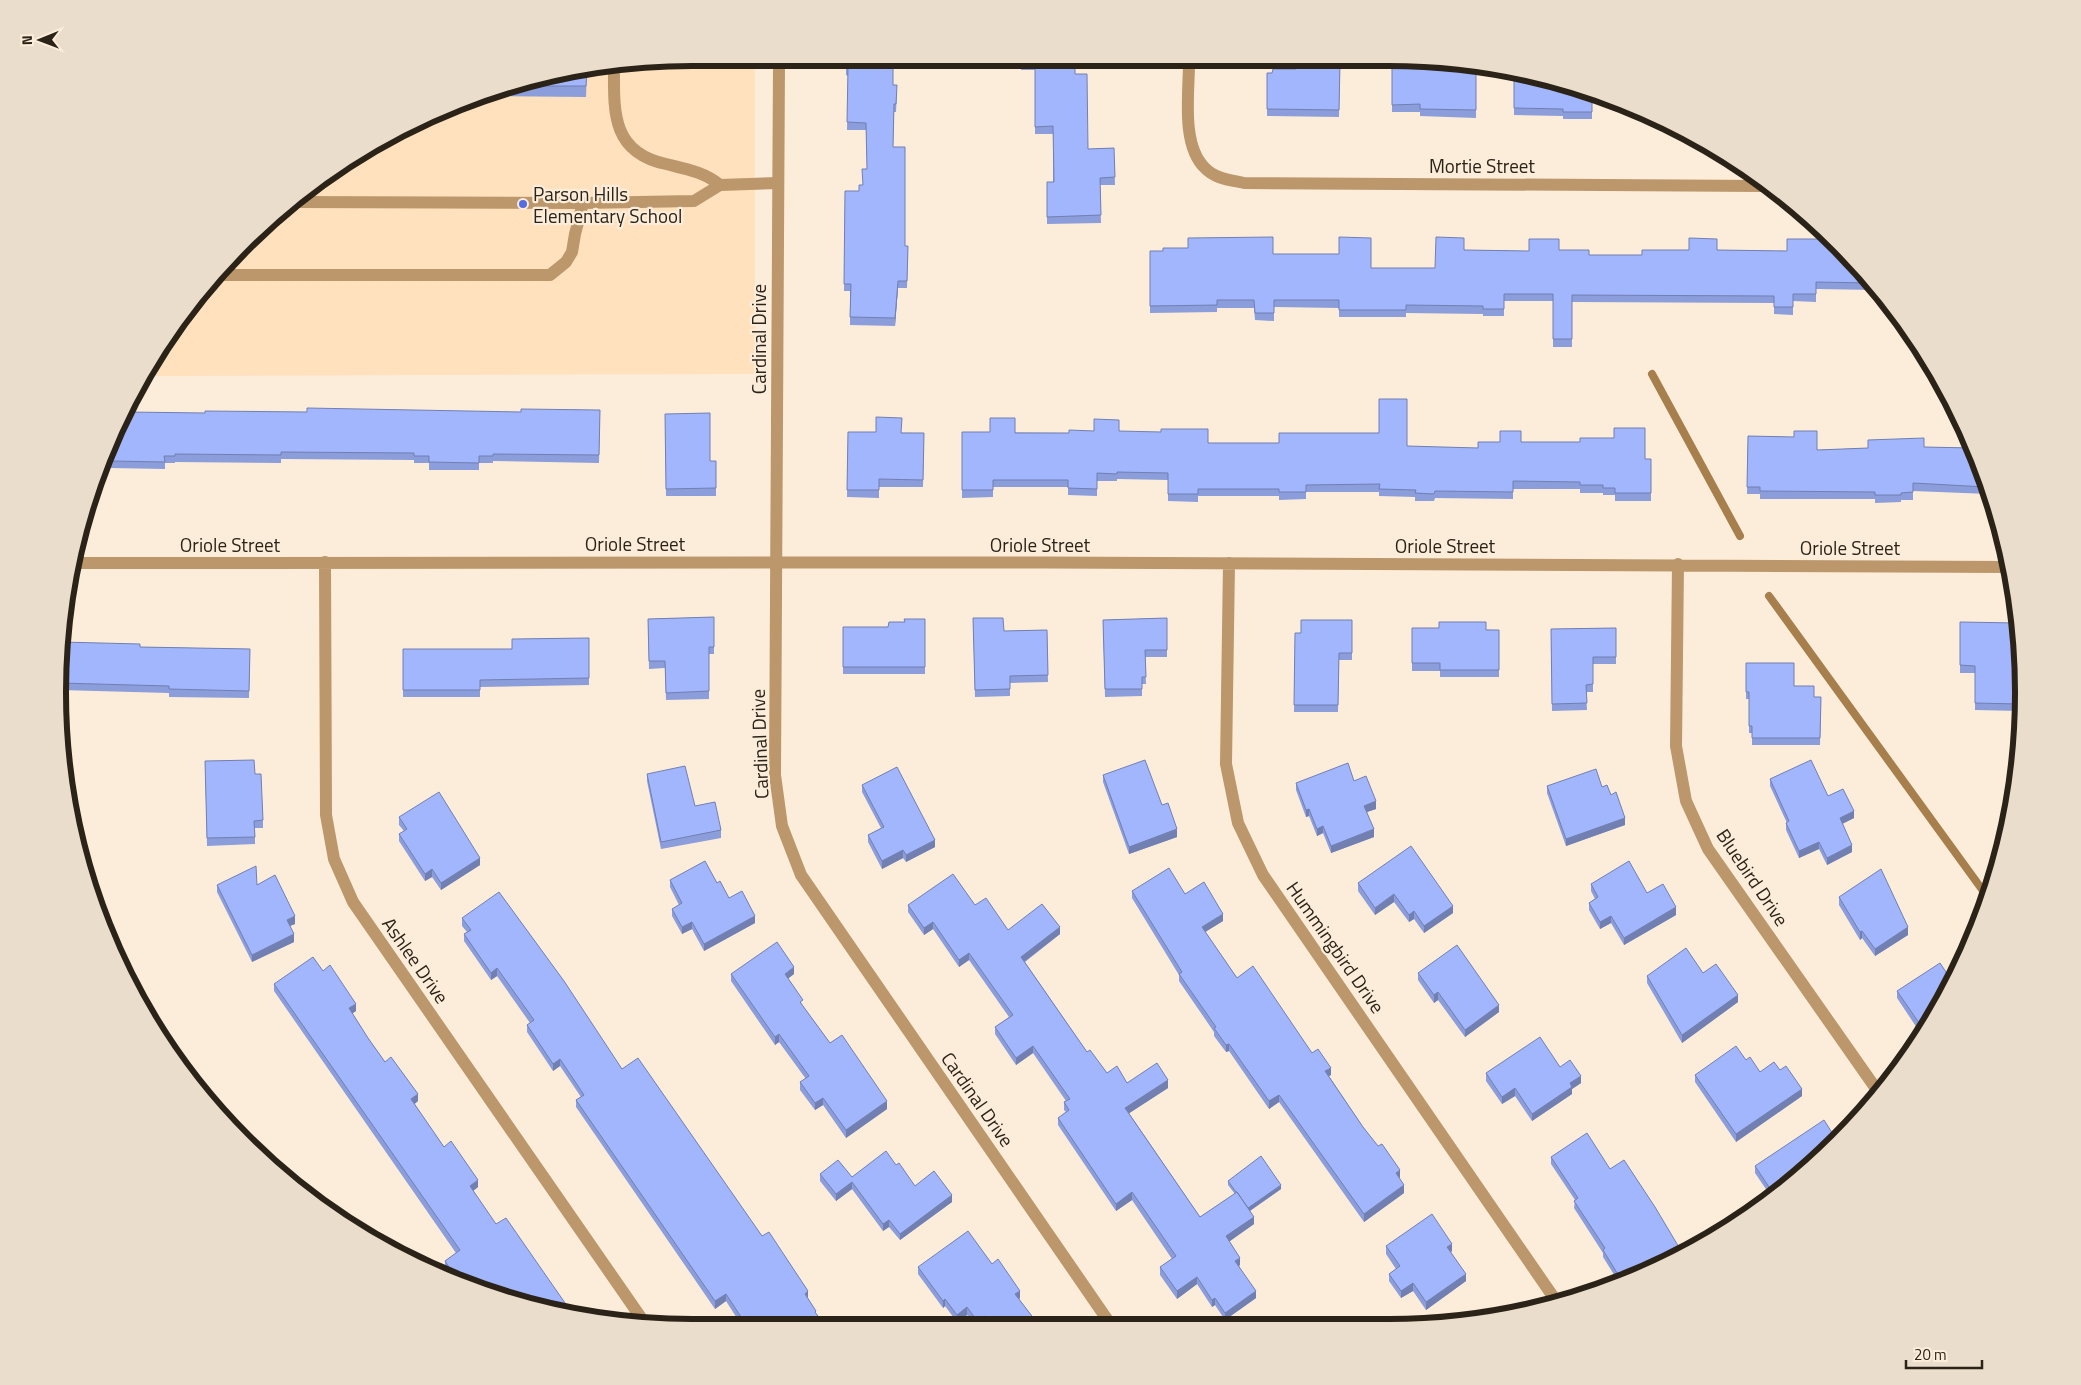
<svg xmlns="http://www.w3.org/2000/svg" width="2081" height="1385" font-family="'Titillium Web',sans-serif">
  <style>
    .built { fill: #ffe1be }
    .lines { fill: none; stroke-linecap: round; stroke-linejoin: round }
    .stream { stroke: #a67f4d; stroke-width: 8 }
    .service { stroke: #bb976b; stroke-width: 12 }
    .minor { stroke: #bb976b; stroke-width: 12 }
    .wall { fill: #8b9dda }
    .shaded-wall { fill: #717fb1 }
    .building { fill: #a2b6fd; stroke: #717fb1 }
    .poi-dot { fill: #566ce2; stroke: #fceddb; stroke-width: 2 }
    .labels { text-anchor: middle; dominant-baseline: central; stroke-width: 4.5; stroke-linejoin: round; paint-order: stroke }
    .street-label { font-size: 19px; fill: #2b2318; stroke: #fceddb }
    .poi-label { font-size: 19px; fill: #2b2318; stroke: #fceddb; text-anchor: start }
    .rim { fill: none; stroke: #2b2318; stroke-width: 6 }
  </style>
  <rect width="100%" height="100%" fill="#fceddb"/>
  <path class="built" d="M609,63H755V374L148,376L189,306L244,243L339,165L489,91Z"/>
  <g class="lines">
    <path class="stream" d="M1652,374L1740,536
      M1769,596L1989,899"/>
    <path class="service" d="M614,63C614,110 610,152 666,164C686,169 704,172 720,185L778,183
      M294,202L583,203L694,201L720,185
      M216,275H550L566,262L572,252L575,234L583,203"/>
    <path class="minor" d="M779,63L775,775L782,826L801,875L1111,1325
      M1189,63C1189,93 1181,145 1205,168C1215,179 1231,180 1244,183L1763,186
      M325,562L326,815L334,859L353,902L644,1322
      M72,563C717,562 1363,561 2008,567
      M1229,563L1226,764L1238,823L1263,875L1552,1295L1556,1305
      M1678,564L1676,746L1686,801L1708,849L1879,1093"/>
  </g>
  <path class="wall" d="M846,63L893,85L897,93L896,112H894L893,147L905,246H908L907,288H898L895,326L850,325V291H844L845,191H859L863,185L867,169L866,130H847L848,76L846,75Z
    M1021,63H1075V74L1088,149L1114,148L1115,185H1100L1101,223L1047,224V182H1053V134H1035V70H1021Z
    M1340,63L1339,117L1267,116V73H1272Z
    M1392,63L1476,64V118L1420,116V112H1392Z
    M603,64V69L587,68L586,97L478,96L489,91Z
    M1514,73L1592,91V119H1563V116L1514,115Z
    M1636,109L1660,119L1636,118Z
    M1830,239L1877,290L1816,289V302L1793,301V315L1774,314V303L1572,302V347H1553V301H1504V316H1483V314L1406,313V317H1339V308L1274,307V321L1255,320L1254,308H1217V312L1150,313V251L1273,254L1371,268H1435L1464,250L1529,251L1559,250L1589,255H1642L1717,250L1787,251Z
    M600,410L599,463L493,461V463H479V470H429V463H414V460L281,459V463L175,462V463H165V469L111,468V464L102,463L106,450L205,413L307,412H521Z
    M665,414L710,461H716V496H666Z
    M1119,431L1208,443L1478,448L1521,442L1645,459H1651V501H1615V495H1603V493H1580V489H1513V499L1435,498L1434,501H1415V497L1379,496V492H1306V499L1279,500V496H1198V502L1168,501V480L1117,479V481H1097V496L1068,495V487H993V497L962,498V432L1069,433Z
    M848,432L924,433L923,487H879V498L847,497Z
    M1748,436L1794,437L1817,450L1868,448V440L1924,447L1972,448L1989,494L1913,491V500H1901V502L1875,503V499H1760V494H1747Z
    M714,617V654H709V699L666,700L665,668L649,669L648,619Z
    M973,618L1004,631L1047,630L1048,682L1010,683V696L975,697Z
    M1167,618V657H1145L1146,684H1142V696L1105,697L1103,620Z
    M925,619V674H843V627H888Z
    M1352,620V660H1339L1338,712H1294L1295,633H1301Z
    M1960,622L2022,651L2020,711L1975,710V673H1960Z
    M1412,628L1499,630V677H1440V671H1412Z
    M1616,628V664H1593V692H1586L1587,710L1552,711L1551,629Z
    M589,638V685L480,687V697H403V649H512Z
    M61,642L140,647L250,649L249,698L169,697V693L60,690Z
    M1746,663L1794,686L1814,697H1821L1820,745H1752V733H1749V699H1746Z
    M205,761L255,774L263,820V828H255V844L207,846Z
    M647,774L695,806L721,830V838L661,849L647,781Z
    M1103,775L1162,805L1177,837L1129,854L1103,782Z
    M1770,779L1828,796L1854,818L1842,824L1852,852L1827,865L1819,849L1799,858L1786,830V823H1787L1770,786Z
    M1354,781L1376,809L1367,812L1374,837L1331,853L1323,833L1317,836L1309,816L1306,817L1296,790V783Z
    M862,785L935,847L906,862L903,858L882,869L868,842V835L881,828L862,792Z
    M1547,786L1602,787L1611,795L1625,825L1566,846L1547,793Z
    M399,817L480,865L441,890L432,877L425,881L399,841V834L404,831L399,825Z
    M670,880L717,883L729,898L755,923L704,951L692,929L682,934L672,916V909L679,905L670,887Z
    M1358,883L1453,913L1424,933L1414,919L1409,922L1394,902L1375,915L1358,891Z
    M1591,884L1647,893L1676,915L1624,945L1611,923L1600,929L1589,910V903L1595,899L1591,891Z
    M217,885H257L295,924L290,926L294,942L252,962L217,892Z
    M1132,891L1185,894L1223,921L1205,932L1237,978L1312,1053L1331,1075L1329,1076L1363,1127L1400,1177L1399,1178L1404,1193L1364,1222L1279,1102L1269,1109L1229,1051L1226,1052L1214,1036V1032L1179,981V975L1132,898Z
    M1839,897L1908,935L1875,956L1862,938L1860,940L1839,905Z
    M908,905H975L1008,930L1060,934L1025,962L1087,1052L1107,1073L1127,1083L1168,1088L1129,1113L1200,1217L1235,1194L1228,1185V1181L1281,1189L1250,1211L1254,1224L1229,1241L1240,1265L1239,1266L1256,1298L1225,1320L1215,1305L1212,1307L1197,1284L1177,1299L1160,1275V1267L1172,1259L1132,1200L1116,1211L1058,1125V1118L1066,1112L1064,1110V1102L1066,1101L1033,1053L1016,1065L995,1034V1027L1009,1017L969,960L959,967L933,929L924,935L908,912Z
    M462,918L622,1069L762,1236L808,1298L816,1314L823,1323H740L726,1301L715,1309L576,1107V1100L581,1097L560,1066L553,1071L527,1032V1025L530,1023L497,976L491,980L464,941V934L467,932L462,926Z
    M323,971L356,1011L352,1013L368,1038L385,1062L418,1101L414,1104L444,1147L478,1187L473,1191L489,1294L452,1279L445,1268V1261L456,1253L274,991V984Z
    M1418,973L1499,1012L1465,1037L1438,1000L1434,1003L1418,980Z
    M1703,973L1738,1002L1682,1043L1647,983V976Z
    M731,974H794L788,978L803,1006L830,1043L887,1109L846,1138L823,1105L815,1110L800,1090V1082L806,1079L779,1042L775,1045L731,981Z
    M1897,991L1938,1010L1921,1034L1897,998Z
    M1746,1060L1760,1072L1802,1096L1736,1142L1695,1082V1075Z
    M1560,1067L1581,1083L1572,1089V1094L1532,1121L1515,1096L1502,1104L1486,1081V1073Z
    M1836,1139L1775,1196L1772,1198L1755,1173V1166Z
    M1551,1157L1669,1262L1618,1281L1603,1257V1253L1574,1208L1575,1200L1551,1164Z
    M896,1165L915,1186L952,1202L900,1240L889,1227L883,1231L852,1189L836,1201L820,1181V1174L852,1177Z
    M1386,1246L1452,1251L1451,1252L1466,1281L1426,1310L1413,1291L1401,1298L1389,1281V1274L1396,1269L1386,1254Z
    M992,1264L1020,1298L1019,1299L1038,1324H985V1323L984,1324H974L967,1315L957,1322L945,1306L943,1308L918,1274V1267Z"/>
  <path class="shaded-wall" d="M898,281V288L895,326V318Z
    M1376,801V809L1364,813V806Z
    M1309,809V816L1306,817V810Z
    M1854,811V818L1840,825V818Z
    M1625,818V825L1566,846V839Z
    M1323,826V833L1317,836V829Z
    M1177,829V837L1129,854V847Z
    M1374,829V837L1331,853V846Z
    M935,840V847L906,862V855Z
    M1819,842V849L1799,858V851Z
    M1852,845V852L1827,865V858Z
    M903,850V858L882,869V861Z
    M480,858V865L441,890V883Z
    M432,869V877L425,881V874Z
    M1394,894V902L1375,915V908Z
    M1453,906V913L1424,933V926Z
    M1676,907V915L1624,945V938Z
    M1414,911V919L1409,922V915Z
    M1223,914V921L1202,934V927Z
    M295,916V924L287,927V920Z
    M755,916V923L704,951V944Z
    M1611,916V923L1600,929V922Z
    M692,922V929L682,934V927Z
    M933,922V929L924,935V928Z
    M1060,927V934L1021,964V957Z
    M1908,927V935L1875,956V949Z
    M1862,931V938L1860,940V932Z
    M294,934V942L252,962V955Z
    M969,953V960L959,967V960Z
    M794,967V974L785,981V974Z
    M497,968V976L491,980V973Z
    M1438,992V1000L1434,1003V995Z
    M1738,995V1002L1682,1043V1035Z
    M356,1004V1011L349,1016V1008Z
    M1499,1005V1012L1465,1037V1030Z
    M779,1034V1042L775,1045V1037Z
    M1229,1044V1051L1226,1052V1045Z
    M1033,1046V1053L1016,1065V1058Z
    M560,1059V1066L553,1071V1064Z
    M1331,1068V1075L1325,1078V1071Z
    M1581,1076V1083L1572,1089V1094L1532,1121V1114L1570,1083Z
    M1168,1080V1088L1125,1116V1108Z
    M1515,1088V1096L1502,1104V1097Z
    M1802,1089V1096L1736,1142V1134Z
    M418,1094V1101L411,1107V1099Z
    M1279,1095V1102L1269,1109V1101Z
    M823,1098V1105L815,1110V1103Z
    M887,1101V1109L846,1138V1130Z
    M1400,1170V1177L1396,1181V1173Z
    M478,1180V1187L470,1193V1186Z
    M852,1182V1189L836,1201V1194Z
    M1281,1185V1189L1248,1212V1208Z
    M1404,1185V1193L1364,1222V1214Z
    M1132,1192V1200L1116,1211V1204Z
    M952,1195V1202L900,1240V1234Z
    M1254,1217V1224L1226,1244V1236Z
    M889,1220V1227L883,1231V1224Z
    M1452,1244V1251L1447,1254V1247Z
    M1240,1258V1265L1235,1268V1261Z
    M1635,1267V1274L1619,1281V1276Z
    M1466,1274V1281L1426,1310V1302Z
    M1197,1277V1284L1177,1299V1291Z
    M1413,1283V1291L1401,1298V1291Z
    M808,1291V1298L805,1294Z
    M1020,1291V1298L1015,1301V1294Z
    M1256,1291V1298L1225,1320V1313Z
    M726,1294V1301L715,1309V1301Z
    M1215,1298V1305L1212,1307V1300Z
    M945,1299V1306L943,1308V1301Z
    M967,1307V1315L957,1322V1315Z
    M985,1316V1323L984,1324H977V1321Z"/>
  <path class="building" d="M846,63H893V85H897L896,104H894L893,147H905V246H908L907,281H898L895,318L850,317L851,284H844L845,191H859V185H863L862,169H867L866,123L847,122L848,68H846Z
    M1035,63H1075V74H1087L1088,149L1114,148L1115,177L1100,178L1101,215L1047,217V182H1054L1053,126L1035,127Z
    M1296,63H1340L1339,110L1267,109V73H1272L1273,69H1296Z
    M1392,63H1426V64L1473,63L1476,64V110L1420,109V104L1392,105Z
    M587,68L586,86H512Z
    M1514,73L1592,91V112H1563V109L1514,108Z
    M1273,237V254H1339V237L1371,238V268H1435L1436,237L1464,238V250L1529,251V239H1559V250H1589V255H1642V250H1689V238L1717,239V250L1787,251V239H1830L1871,283L1816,282V294H1793V307H1774V296L1572,295V339H1553V294H1504V309H1483V306L1406,305V310H1339V300H1274V313H1255L1254,300H1217V305L1150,306V251H1163V248H1188V238Z
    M1379,399H1407V446L1478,448V442H1500V431H1521V442H1580V438H1614V428H1645V459H1651V493H1615V488H1603V485H1580V482L1513,481V492L1435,491L1434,494L1415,493L1416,490L1379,489L1380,484L1306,485V492H1279V489H1198V494H1168V473L1117,472V474L1097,473V489L1068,488V480H993V490H962V432H990V418H1015V433H1069V430L1094,431V419L1119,420V431L1161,432V429H1208V443H1279V433H1379Z
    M307,408L521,412V409L600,410L599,455L493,454V456H479V463L429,462V456H414V453L281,452V455L175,454V456H164L165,462L111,461V457L104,456L106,450L127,412L205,413V411L307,412Z
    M710,413V461H716V488L666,489L665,414Z
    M876,417L902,418L901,433H924L923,480L879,479V490H847L848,432H876Z
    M1794,431H1817V450L1868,448V440L1924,438V447L1972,448L1986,487L1913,483V492L1901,493V495H1875V492L1760,491V487H1747L1748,436L1794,437Z
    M714,617V647H709V691L666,693L665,661H649L648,619Z
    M973,618H1003L1004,631L1047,630L1048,675L1010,676V689L975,690Z
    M1167,618V650H1145L1146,677H1142V689H1105L1103,620Z
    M904,619H925V667H843V627H888L889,622H905Z
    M1301,620H1352V653H1339L1338,705H1294L1295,633H1301Z
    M1439,622H1486V630H1499V670H1440V663H1412V628H1439Z
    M1960,622L2017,623L2022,651L2020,704L1975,703V666L1960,665Z
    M1616,628V657H1593V684L1586,685L1587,703L1552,704L1551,629Z
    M589,638V678L480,680V690H403V649H512V639Z
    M61,642L140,644V647L250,649L249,691L169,689V686L60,683Z
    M1746,663H1794V686H1814V697H1821L1820,738H1752V726H1749V692H1746Z
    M254,760L255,774H261L263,820L254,821L255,837L207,838L205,761Z
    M1145,760L1162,805L1168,803L1177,829L1129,847L1103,775Z
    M1811,760L1828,796L1843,789L1854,811L1840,818L1852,845L1827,858L1819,842L1799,851L1786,823L1789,821L1770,779Z
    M1348,763L1354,781L1366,776L1376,801L1364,806L1374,829L1331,846L1323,826L1317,829L1309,809L1306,810L1296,783Z
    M685,766L695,806L715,802L721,830L661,842L647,774Z
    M897,767L935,840L906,855L903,850L882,861L868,835L884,827L862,785Z
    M1596,769L1602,787L1607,785L1611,795L1616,792L1625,818L1566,839L1547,786Z
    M439,792L480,858L441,883L432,869L425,874L399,834L407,829L399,817Z
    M1411,846L1453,906L1424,926L1414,911L1409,915L1394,894L1375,908L1358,883Z
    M705,861L717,883L720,881L729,898L742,891L755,916L704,944L692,922L682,927L672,909L682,903L670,880Z
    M1629,861L1647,893L1663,884L1676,907L1624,938L1611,916L1600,922L1589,903L1598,897L1591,884Z
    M256,866L257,885L275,875L295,916L287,920L294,934L252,955L217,885Z
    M1169,868L1185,894L1204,882L1223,914L1202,927L1237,978L1253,966L1312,1053L1318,1049L1331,1068L1325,1071L1363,1127L1378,1146L1382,1144L1400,1170L1396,1173L1404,1185L1364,1214L1279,1095L1269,1101L1229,1044L1226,1045L1214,1028L1216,1027L1179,974L1182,972L1132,891Z
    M1881,869L1908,927L1875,949L1862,931L1860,932L1839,897Z
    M953,874L975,905L986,898L1008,930L1042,904L1060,927L1021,957L1087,1052L1090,1050L1107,1073L1117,1066L1127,1083L1157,1063L1168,1080L1125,1108L1200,1217L1237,1192L1254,1217L1226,1236L1240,1258L1235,1261L1256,1291L1225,1313L1215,1298L1212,1300L1197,1277L1177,1291L1160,1267L1176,1256L1132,1192L1116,1204L1058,1118L1069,1110L1064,1102L1070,1099L1033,1046L1016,1058L995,1027L1013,1015L969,953L959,960L933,922L924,928L908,905Z
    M499,892L564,981L622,1069L638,1058L762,1236L769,1232L808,1291L805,1294L816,1311L815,1312L823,1323H745L726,1294L715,1301L576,1100L584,1095L560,1059L553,1064L527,1025L534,1020L497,968L491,973L464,934L471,930L462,918Z
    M777,942L794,967L785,974L803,1000L800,1002L830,1043L842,1035L887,1101L846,1130L823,1098L815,1103L800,1082L809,1076L779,1034L775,1037L731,974Z
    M1457,945L1499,1005L1465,1030L1438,992L1434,995L1418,973Z
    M1686,948L1703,973L1716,964L1738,995L1682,1035L1647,976Z
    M313,957L323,971L330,965L356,1004L349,1008L368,1038L385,1062L391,1057L418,1094L411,1099L444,1147L451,1141L478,1180L470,1186L496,1224L506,1218L572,1313L489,1294L459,1282L445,1261L460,1250L274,984Z
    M1940,963L1952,981L1938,1010L1924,1030L1897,991Z
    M1540,1037L1560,1067L1570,1060L1581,1076L1570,1083L1572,1087L1532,1114L1515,1088L1502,1097L1486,1073Z
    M1736,1046L1746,1060L1750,1057L1760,1072L1774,1062L1780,1070L1786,1066L1802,1089L1736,1134L1695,1075Z
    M1824,1120L1836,1139L1775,1196L1755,1166Z
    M1587,1133L1610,1169L1624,1160L1655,1207L1683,1254L1669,1262L1639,1274L1635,1267L1619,1276L1603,1250L1605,1248L1574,1201L1578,1198L1551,1157Z
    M886,1151L896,1165L899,1163L915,1186L934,1171L952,1195L900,1234L889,1220L883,1224L852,1182L836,1194L820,1174L838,1160L852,1177Z
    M1261,1156L1281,1185L1248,1208L1237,1192H1236L1228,1181Z
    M1432,1214L1452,1244L1447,1247L1466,1274L1426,1302L1413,1283L1401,1291L1389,1274L1400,1266L1386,1246Z
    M968,1231L992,1264L998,1259L1020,1291L1015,1294L1038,1324H991L985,1316L977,1321L967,1307L957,1315L945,1299L943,1301L918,1267Z"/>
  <circle class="poi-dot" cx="523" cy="204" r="5"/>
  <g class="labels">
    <g class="street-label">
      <text x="1482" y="165">Mortie Street</text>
      <text transform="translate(758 339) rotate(-90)">Cardinal Drive</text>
      <text x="635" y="543">Oriole Street</text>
      <text x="230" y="544">Oriole Street</text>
      <text x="1040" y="544">Oriole Street</text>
      <text x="1445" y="545">Oriole Street</text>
      <text x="1850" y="547">Oriole Street</text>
      <text transform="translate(759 744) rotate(-92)">Cardinal Drive</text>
      <text transform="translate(1753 877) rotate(56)">Bluebird Drive</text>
      <text transform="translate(1336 947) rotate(55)">Hummingbird Drive</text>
      <text transform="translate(416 960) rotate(55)">Ashlee Drive</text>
      <text transform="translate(978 1099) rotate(55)">Cardinal Drive</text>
    </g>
    <g class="poi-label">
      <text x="533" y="193">Parson Hills<tspan x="533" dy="22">Elementary School</tspan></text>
    </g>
  </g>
  <path d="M0 0H2081V1385H0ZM692 66H1389A626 626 0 0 1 2015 692V693A626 626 0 0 1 1389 1319H692A626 626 0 0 1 66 693V692A626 626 0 0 1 692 66Z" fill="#ebddcb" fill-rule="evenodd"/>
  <path class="rim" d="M692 66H1389A626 626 0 0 1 2015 692V693A626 626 0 0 1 1389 1319H692A626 626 0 0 1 66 693V692A626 626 0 0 1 692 66Z"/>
  <g transform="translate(40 40) rotate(269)" stroke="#fceddb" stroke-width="4" paint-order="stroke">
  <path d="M0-4L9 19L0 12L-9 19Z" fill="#2b2318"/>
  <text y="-8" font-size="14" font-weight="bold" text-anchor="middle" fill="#2b2318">N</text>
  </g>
  <path d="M1906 1360v8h76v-8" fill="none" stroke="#2b2318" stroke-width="2.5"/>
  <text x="1914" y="1360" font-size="15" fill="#2b2318" stroke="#fceddb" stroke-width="4" paint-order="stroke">20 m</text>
</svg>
